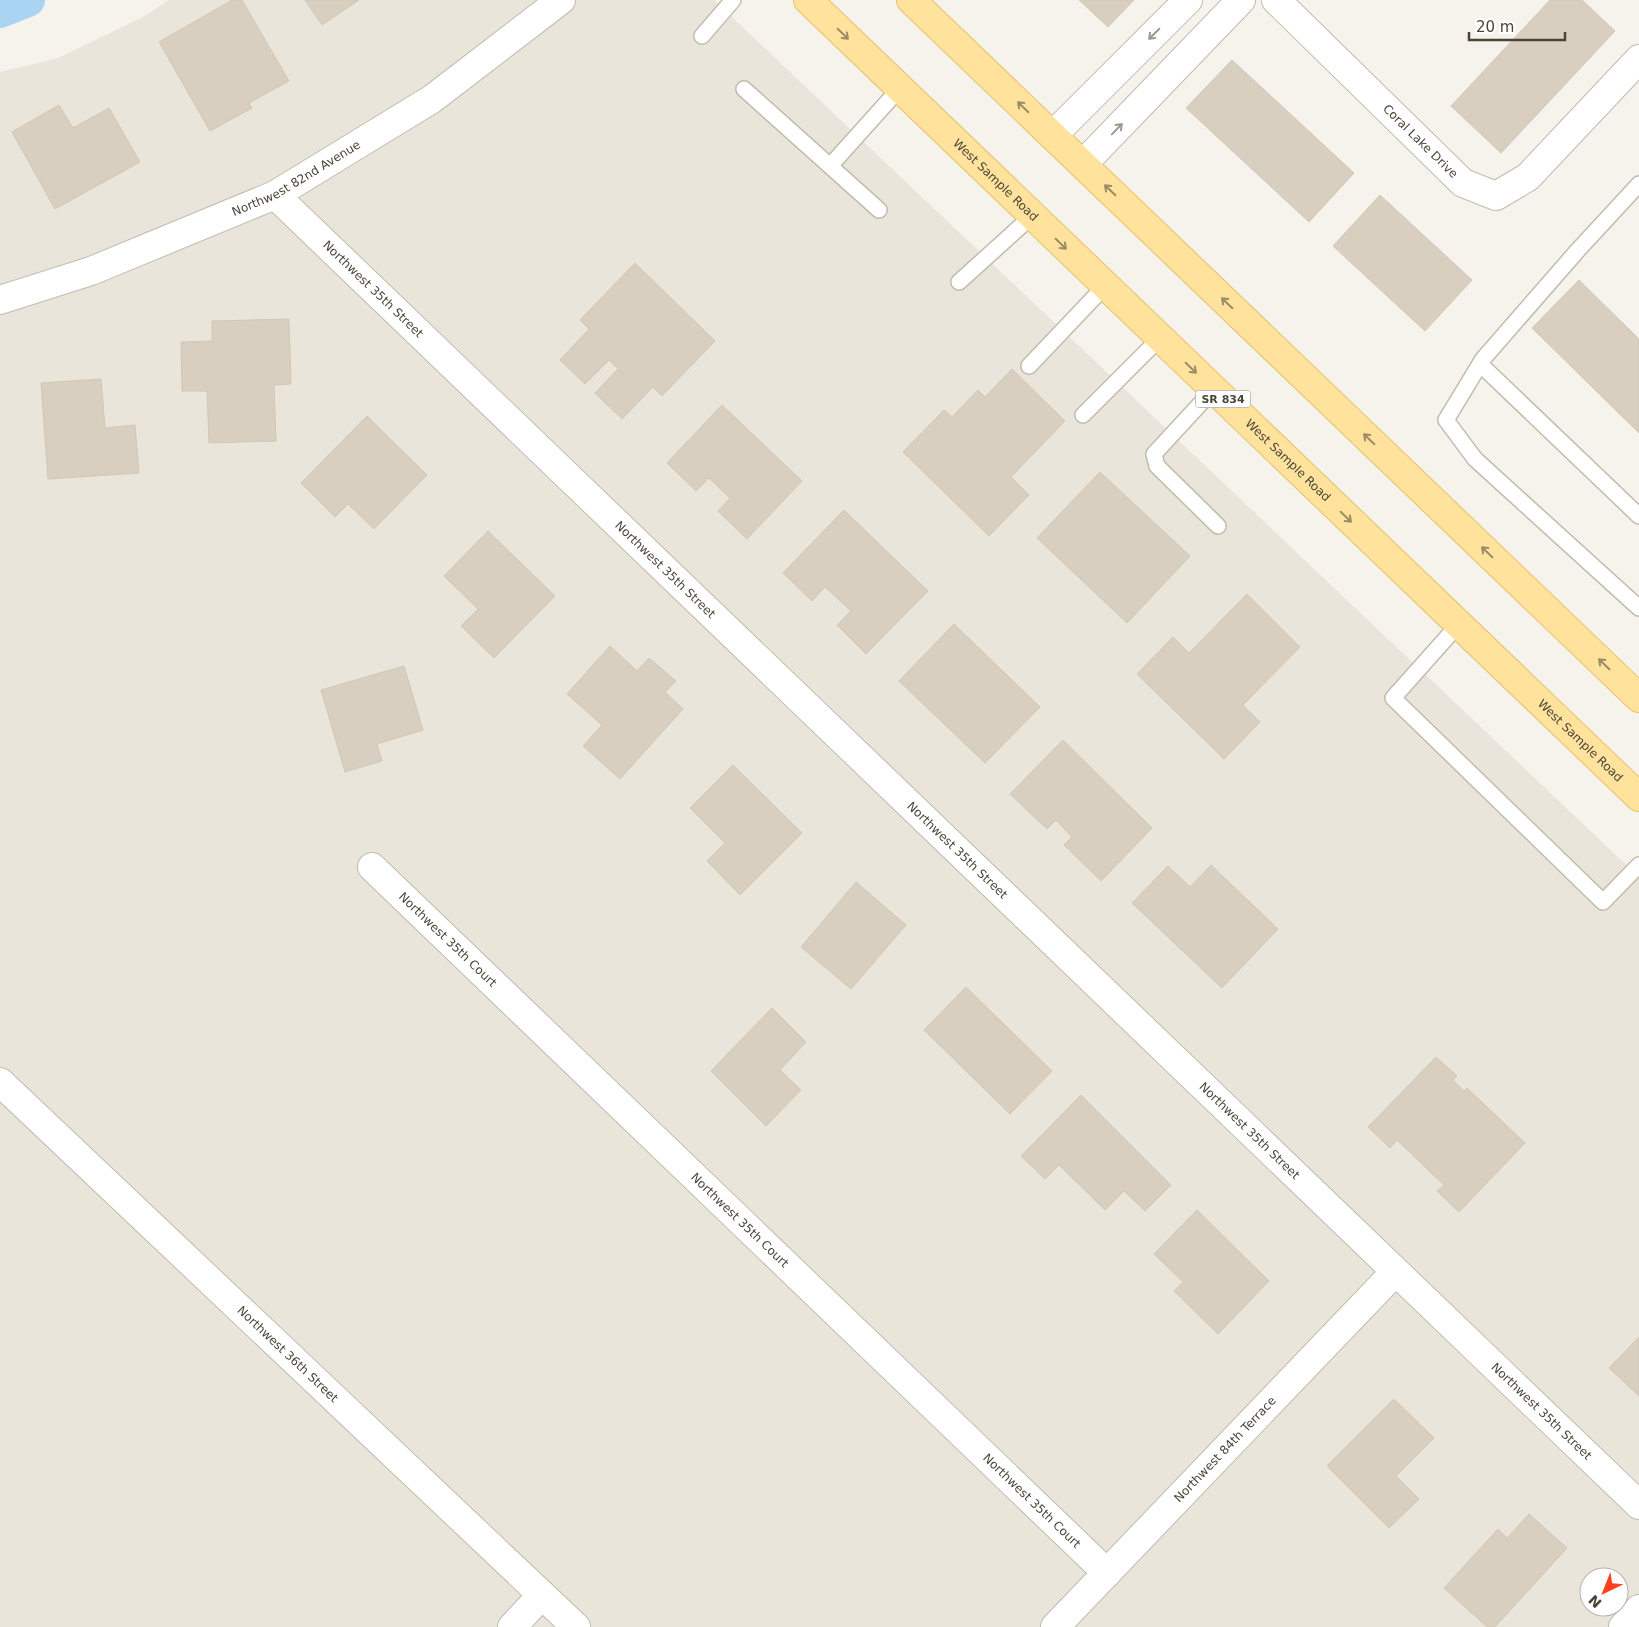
<svg xmlns="http://www.w3.org/2000/svg" width="1639" height="1627" font-family="'DejaVu Sans',sans-serif">
  <style>
    .residential { fill: #eae5da; fill-rule: evenodd }
    .lines { fill: none; stroke-linecap: round; stroke-linejoin: round }
    .canal { stroke: #a9d4f2; stroke-width: 34 }
    .building { fill: #d8cfc1; stroke: #d3c7b4 }
    .service-casing { stroke: #c2bbae; stroke-width: 18 }
    .minor-casing { stroke: #c2bbae; stroke-width: 30 }
    .primary-casing { stroke: #e6c16a; stroke-width: 30 }
    .service { stroke: #fff; stroke-width: 15 }
    .minor { stroke: #fff; stroke-width: 28 }
    .primary { stroke: #ffe39c; stroke-width: 28 }
    .oneway { stroke: #9c8c66 }
    .oneway2 { stroke: #9c9892 }
    .labels { text-anchor: middle; dominant-baseline: central; stroke-width: 4; stroke-linejoin: round; paint-order: stroke }
    .shield { fill: #fff; stroke: #817c74; stroke-width: 1 }
    .shield-label { font-size: 11px; font-weight: bold; fill: #4b4439 }
    .street-label { font-size: 12px; fill: #4b4439; stroke: #fff }
  </style>
  <rect width="100%" height="100%" fill="#f6f3ec"/>
  <path class="residential" d="M169,0H714L1639,877V1627H0V72L58,58L143,17ZM1589,1577H1619V1607H1589Z"/>
  <g class="lines">
    <path class="canal" d="M0,11L28,0"/>
  </g>
  <path class="building" d="M232,0H242L289,81L249,103L252,108L210,131L159,42Z
    M305,0H359L322,25Z
    M1079,0H1134L1108,27Z
    M1550,0H1582L1615,31L1501,153L1451,106Z
    M1232,60L1354,173L1309,222L1186,108Z
    M59,105L73,128L109,108L140,162L55,209L12,132Z
    M1380,195L1472,280L1425,331L1333,246Z
    M635,263L715,341L662,396L653,387L622,419L595,393L618,369L609,360L585,384L560,360L589,329L580,320Z
    M1579,280L1639,339V433L1532,328Z
    M289,319L291,384L274,385L276,441L209,443L207,391H182L181,342L212,341V321Z
    M1012,369L1065,421L1011,477L1029,495L989,536L903,452L944,410L952,417L978,390L985,397Z
    M101,379L105,428L135,425L139,473L48,479L41,383Z
    M722,405L802,481L747,539L718,511L730,498L709,478L696,491L667,463Z
    M367,416L427,475L374,529L348,504L335,517L301,483Z
    M1100,472L1190,556L1127,623L1037,538Z
    M844,510L928,591L866,654L837,625L851,611L825,587L812,601L783,573Z
    M488,531L555,596L494,658L461,626L478,609L444,576Z
    M1247,594L1300,647L1243,705L1260,722L1224,759L1137,674L1173,637L1189,653Z
    M954,624L1040,707L985,763L899,681Z
    M610,646L637,671L649,658L676,681L665,692L683,709L620,779L583,746L602,725L567,694Z
    M404,666L423,730L377,744L382,761L345,772L321,690Z
    M1063,740L1152,828L1101,881L1064,845L1072,837L1056,820L1047,829L1010,794Z
    M733,765L802,833L740,895L707,861L725,843L690,808Z
    M1211,865L1278,929L1222,988L1132,903L1168,866L1190,887Z
    M856,882L906,925L851,989L801,947Z
    M966,987L1052,1071L1010,1114L924,1030Z
    M772,1008L806,1042L780,1070L801,1090L766,1126L711,1071Z
    M1436,1057L1457,1076L1453,1080L1464,1091L1467,1088L1525,1143L1459,1212L1437,1191L1444,1185L1397,1140L1390,1148L1368,1127Z
    M1081,1095L1171,1185L1145,1211L1124,1191L1105,1210L1059,1165L1045,1179L1021,1156Z
    M1197,1210L1269,1281L1218,1334L1174,1291L1183,1282L1154,1254Z
    M1639,1337V1396L1609,1368Z
    M1394,1399L1434,1438L1396,1476L1419,1499L1389,1528L1327,1466Z
    M1529,1514L1567,1548L1495,1627H1487L1444,1588L1498,1529L1507,1538Z"/>
  <g class="lines">
    <defs>
      <path id="service" d="M702,36L733,0
        M744,89L879,210
        M830,166L900,88
        M1639,184L1578,250L1483,359L1446,420L1475,459L1639,608
        M959,282L1032,216
        M1480,364L1639,516
        M1029,366L1105,286
        M1213,390L1154,454L1157,466L1218,526
        M1083,415L1160,338
        M1458,625L1393,698L1603,902L1639,865"/>
      <g id="minor">
        <path id="s1" d="M1276,0L1463,183L1496,196L1528,177L1639,59"/>
        <path d="M1053,135L1188,0"/>
        <path d="M1083,164L1241,0"/>
        <path id="s2" d="M275,195L1639,1505"/>
        <path id="s3" d="M0,300L91,271L275,195L432,99L561,0"/>
        <path id="s4" d="M372,867L1107,1573"/>
        <path id="s5" d="M0,1082L576,1627"/>
        <path d="M512,1627L542,1595"/>
        <path id="s6" d="M1055,1627L1395,1272"/>
        <path d="M1623,1627L1639,1609"/>
      </g>
      <g id="primary">
        <path id="s7" d="M808,0L1639,797"/>
        <path d="M911,0L1639,698"/>
      </g>
    </defs>
    <use href="#service" class="service-casing"/>
    <use href="#minor" class="minor-casing"/>
    <use href="#primary" class="primary-casing"/>
    <use href="#service" class="service"/>
    <use href="#minor" class="minor"/>
    <use href="#primary" class="primary"/>
  </g>
  <defs><path id="oneway-shaft" d="M-6 0H5M1.5-3L5.5 0L1.5 3" fill="none" stroke-width="1.6" stroke-linecap="round" stroke-linejoin="round" transform="scale(1.25)"/></defs>
  <g class="oneway">
    <use href="#oneway-shaft" transform="translate(843 34) rotate(44)"/>
    <use href="#oneway-shaft" transform="translate(1023 107) rotate(-136)"/>
    <use href="#oneway-shaft" transform="translate(1110 190) rotate(-136)"/>
    <use href="#oneway-shaft" transform="translate(1061 244) rotate(44)"/>
    <use href="#oneway-shaft" transform="translate(1227 303) rotate(-136)"/>
    <use href="#oneway-shaft" transform="translate(1191 368) rotate(44)"/>
    <use href="#oneway-shaft" transform="translate(1369 439) rotate(-136)"/>
    <use href="#oneway-shaft" transform="translate(1346 517) rotate(44)"/>
    <use href="#oneway-shaft" transform="translate(1487 552) rotate(-136)"/>
    <use href="#oneway-shaft" transform="translate(1604 664) rotate(-136)"/>
  </g>
  <g class="oneway2">
    <use href="#oneway-shaft" transform="translate(1154 34) rotate(135)"/>
    <use href="#oneway-shaft" transform="translate(1117 129) rotate(-46)"/>
  </g>
  <g class="labels">
    <rect class="shield" x="1195.5" y="390.5" width="55" height="17" rx="4"/>
    <g class="shield-label">
      <text x="1223" y="399">SR 834</text>
    </g>
    <g class="street-label">
      <text stroke="none"><textPath href="#s1" startOffset="202">Coral Lake Drive</textPath></text>
      <text stroke="none"><textPath href="#s3" startOffset="321">Northwest 82nd Avenue</textPath></text>
      <text stroke="none"><textPath href="#s7" startOffset="260">West Sample Road</textPath></text>
      <text stroke="none"><textPath href="#s2" startOffset="136">Northwest 35th Street</textPath></text>
      <text stroke="none"><textPath href="#s7" startOffset="665">West Sample Road</textPath></text>
      <text stroke="none"><textPath href="#s2" startOffset="541">Northwest 35th Street</textPath></text>
      <text stroke="none"><textPath href="#s7" startOffset="1070">West Sample Road</textPath></text>
      <text stroke="none"><textPath href="#s2" startOffset="946">Northwest 35th Street</textPath></text>
      <text stroke="none"><textPath href="#s4" startOffset="105">Northwest 35th Court</textPath></text>
      <text stroke="none"><textPath href="#s2" startOffset="1351">Northwest 35th Street</textPath></text>
      <text stroke="none"><textPath href="#s4" startOffset="510">Northwest 35th Court</textPath></text>
      <text stroke="none"><textPath href="#s5" startOffset="396">Northwest 36th Street</textPath></text>
      <text stroke="none"><textPath href="#s2" startOffset="1756">Northwest 35th Street</textPath></text>
      <text stroke="none"><textPath href="#s6" startOffset="246">Northwest 84th Terrace</textPath></text>
      <text stroke="none"><textPath href="#s4" startOffset="915">Northwest 35th Court</textPath></text>
    </g>
  </g>
  <g transform="translate(1604 1592) rotate(223)"><circle r="24" fill="#ffffff" stroke="#b7b4b0"/>
  <path d="M0-4L9 19L0 12L-9 19Z" fill="#fc3f1d"/>
  <text y="-8" font-size="14" font-weight="bold" text-anchor="middle" fill="#4b4439">N</text>
  </g>
  <path d="M1469 32v8h96v-8" fill="none" stroke="#4b4439" stroke-width="2.5"/>
  <text x="1476" y="32" font-size="15" fill="#4b4439" stroke="#ffffff" stroke-width="4" paint-order="stroke">20 m</text>
</svg>
